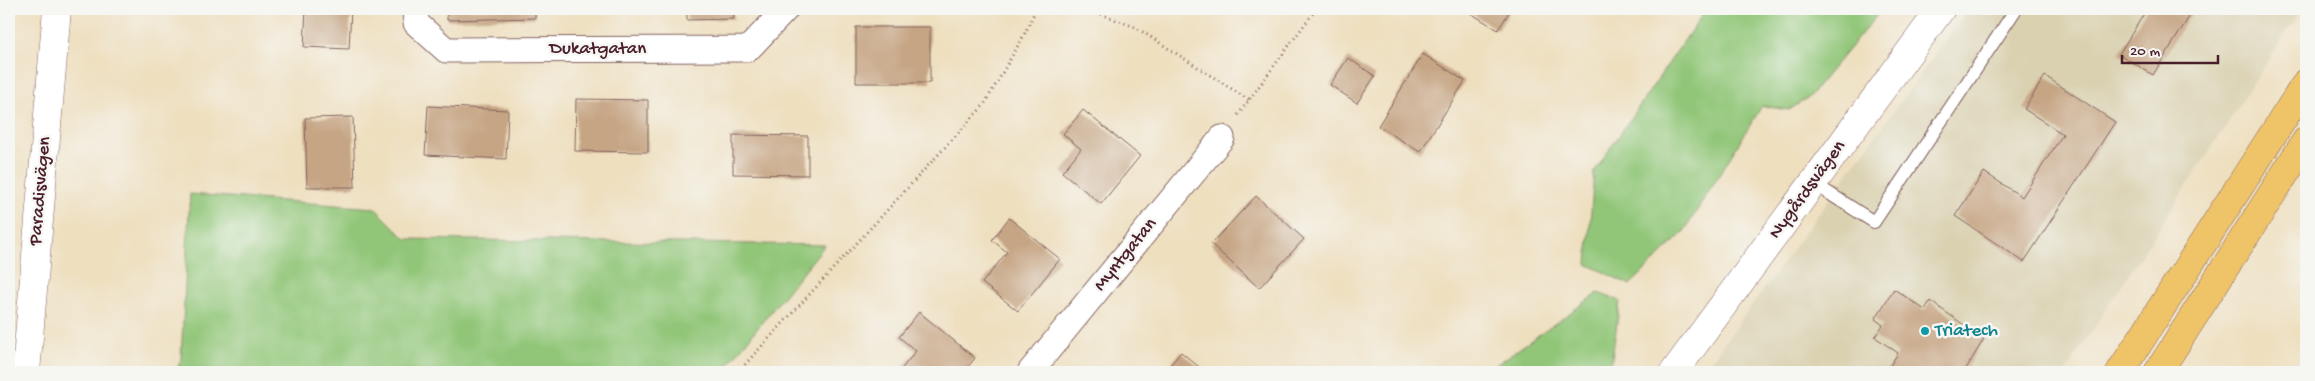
<svg xmlns="http://www.w3.org/2000/svg" width="2315" height="381" font-family="'Gochi Hand',sans-serif">
  <style>
    .built { fill: #dad1b1 }
    .green { fill: #91c678; stroke: #6e7252 }
    .building { fill: #c6a584 }
    .lines { fill: none; stroke-linecap: round; stroke-linejoin: round }
    .service-casing { stroke: #83625f; stroke-width: 14 }
    .minor-casing { stroke: #83625f; stroke-width: 27 }
    .tertiary-casing { stroke: #83625f; stroke-width: 29 }
    .trunk-casing { stroke: #83625f; stroke-width: 29 }
    .path { stroke: #83625f; stroke-width: 3; stroke-dasharray: 1 4; stroke-linecap: butt }
    .service { stroke: #fff; stroke-width: 12 }
    .minor { stroke: #fff; stroke-width: 25 }
    .tertiary { stroke: #fff; stroke-width: 28 }
    .trunk { stroke: #efc469; stroke-width: 28 }
    .culture-dot { fill: #0f9aa8; stroke: #f6f6f2; stroke-width: 2 }
    .labels { text-anchor: middle; dominant-baseline: central; stroke-width: 5; stroke-linejoin: round; paint-order: stroke }
    .street-label { font-size: 19px; fill: #4a1f2b; stroke: #f6f6f2 }
    .culture-label { font-size: 19px; fill: #0d838f; stroke: #f6f6f2; text-anchor: start }
  </style>
  <rect width="100%" height="100%" fill="#f6f6f2"/>
  <filter id="ink" filterUnits="userSpaceOnUse"><feTurbulence type="fractalNoise" baseFrequency=".02" numOctaves="2"/><feDisplacementMap in="SourceGraphic" scale="10" xChannelSelector="R" yChannelSelector="G"/><feConvolveMatrix kernelMatrix="1 2 1 2 8 2 1 2 1" color-interpolation-filters="sRGB"/></filter>
  <filter id="wash" filterUnits="userSpaceOnUse"><feTurbulence type="fractalNoise" baseFrequency=".0096" numOctaves="4" result="noise"/><feDisplacementMap in="SourceGraphic" scale="20" xChannelSelector="R" yChannelSelector="G"/><feGaussianBlur stdDeviation="1.12" result="paint"/><feColorMatrix in="noise" values="0 0 0 0 0 0 0 0 0 0 0 0 0 0 0 0 0 1.4 0 .05"/><feComposite in="paint" operator="in"/></filter>
  <g filter="url(#wash)">
    <rect width="100%" height="100%" fill="#eedfbf"/>
    <path class="built" d="M1968,9H2302L2065,372H1703Z"/>
    <path class="green" d="M1706,9H1882L1808,98L1789,110L1762,106L1683,233L1630,285L1587,264L1594,172Z
      M190,194L375,208L406,239L825,245L722,372H176L181,359Z
      M1598,293L1620,301L1610,372H1486Z"/>
    <g id="blocks">
      <path class="building" d="M306,9H351L349,49L304,47Z
        M447,9H535V18L447,20Z
        M687,9H733L734,19L687,20Z
        M1464,9H1511L1498,30Z
        M2147,9H2194L2153,75L2119,54Z
        M856,27H930V83H856Z
        M1423,54L1465,81L1420,152L1378,126Z
        M1348,58L1375,76L1357,103L1330,85Z
        M2045,76L2115,122L2024,262L1955,216L1984,172L2022,197L2063,134L2024,109Z
        M576,99L648,100V152L575,151Z
        M428,106L508,110L506,159L425,155Z
        M1083,110L1140,156L1101,204L1062,172L1081,149L1063,134Z
        M353,117L355,187H307L305,118Z
        M733,135L808,136V175L733,174Z
        M1256,196L1304,239L1259,288L1211,244Z
        M1009,218L1060,259L1018,311L982,283L1007,252L992,240Z
        M1894,289L1925,310L1930,301L1984,339L1964,372H1886L1898,353L1875,337L1883,325L1875,319Z
        M919,312L975,358L964,372H899L916,351L899,337Z
        M1181,352L1205,372H1164Z"/>
    </g>
  </g>
  <g filter="url(#ink)">
    <use href="#blocks" fill-opacity="0" stroke="#83625f" stroke-width="1"/>
    <g class="lines">
      <defs>
        <path id="service" d="M1813,183L1874,222L2016,9"/>
        <path id="minor" d="M415,9L416,23L446,50L748,49L786,9
          M1030,372L1222,138"/>
        <path id="tertiary" d="M26,372L57,9
          M1674,372L1941,9"/>
        <path id="trunk" d="M2120,372L2306,83
          M2158,372L2306,141"/>
      </defs>
      <use href="#service" class="service-casing"/>
      <use href="#minor" class="minor-casing"/>
      <use href="#tertiary" class="tertiary-casing"/>
      <use href="#trunk" class="trunk-casing"/>
      <path class="path" d="M1087,9L1135,27L1249,100
        M1238,115L1316,9
        M738,372L984,105L1024,35L1036,9"/>
      <use href="#service" class="service"/>
      <use href="#minor" class="minor"/>
      <use href="#tertiary" class="tertiary"/>
      <use href="#trunk" class="trunk"/>
    </g>
  </g>
  <circle class="culture-dot" cx="1925" cy="331" r="5"/>
  <g class="labels">
    <g class="street-label">
      <text x="598" y="49">Dukatgatan</text>
      <text transform="translate(1808 190) rotate(-54)">Nygårdsvägen</text>
      <text transform="translate(41 191) rotate(-85)">Paradisvägen</text>
      <text transform="translate(1126 255) rotate(-51)">Myntgatan</text>
    </g>
    <g class="culture-label">
      <text x="1935" y="331">Triatech</text>
    </g>
  </g>
  <rect width="2315" height="381" fill="none" stroke="#f6f6f2" stroke-width="30"/>
  <path d="M2122 55v8h96v-8" fill="none" stroke="#4a1f2b" stroke-width="2.5"/>
  <text x="2130" y="55" font-size="15" fill="#4a1f2b" stroke="#f6f6f2" stroke-width="4" paint-order="stroke">20 m</text>
</svg>
